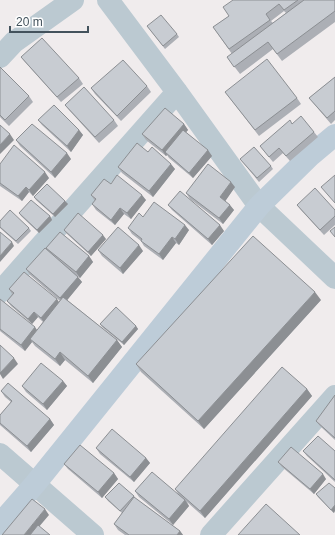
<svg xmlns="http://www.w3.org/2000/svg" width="335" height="535" font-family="Helvetica,sans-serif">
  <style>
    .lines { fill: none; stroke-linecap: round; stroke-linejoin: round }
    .street { stroke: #bbc9d1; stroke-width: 22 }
    .secondary { stroke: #bdccd8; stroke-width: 22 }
    .wall { fill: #acafb5; fill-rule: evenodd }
    .shaded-wall { fill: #8c8f93 }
    .building { fill: #c8ccd2; stroke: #8c8f93 }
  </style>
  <rect width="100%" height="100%" fill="#f0eced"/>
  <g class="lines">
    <path class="street" d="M108,0L177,92L259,206L335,278
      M0,57L14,42L73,0
      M0,292L177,92
      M0,454L93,535
      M211,535L335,396"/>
    <path class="secondary" d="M0,524L35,484L259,206L311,155L335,135"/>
  </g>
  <path class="wall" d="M233,0H335V22L282,61L273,49L240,74L227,57L232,54L213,27L229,16ZM284,11L286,13L273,23L271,21Z
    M147,26L177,34L179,37L165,49Z
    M21,57L79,78L83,84L61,102L25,62Z
    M0,67L29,96L33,102L9,126L0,117Z
    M335,77V120L331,124L309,98Z
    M147,86L151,92L121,121L95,94L91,88Z
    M225,92L297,98L301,104L259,136Z
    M65,105L114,120L118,126L99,143L69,110Z
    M38,120L79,130L83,135L71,152L42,125Z
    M184,124L188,130L186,132L212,156L193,178L169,158L167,155L166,156L146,140L142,134Z
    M292,124L314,132L318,137L290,161L283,153L273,162L260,146Z
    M16,140L71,159L55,178L20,146Z
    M148,152L175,169L153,197L122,173L118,167Z
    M240,159L271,166L273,169L259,182Z
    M0,164L49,178L33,196L29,192L22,201L0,186Z
    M111,184L146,200L131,219L124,214L115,225L96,210L92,204L95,201L91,195Z
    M235,187L225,201L234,210L223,224L190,199L186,193Z
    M34,197L65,201L68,204L55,217L36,200Z
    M168,205L224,231L212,245L172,210Z
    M297,205L335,210V225L324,235L301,210Z
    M19,213L50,216L52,220L39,233L21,216Z
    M143,217L189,230L179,245L176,243L163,260L144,246L141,241L132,234L128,228Z
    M0,221L29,228L31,231L18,244L0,228Z
    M64,230L106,239L91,256L66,233Z
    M46,248L89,256L93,262L80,278L75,274L82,282L67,300L117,340L122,347L93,383L65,360L60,366L35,346L32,342L25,351L0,331V299L37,330L43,322L38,317L32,324L11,306L7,301L12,294L9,289L59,302L60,301L30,275L26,269L49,252Z
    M98,250L143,251L123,274L102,256Z
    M321,300L204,429L141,372L136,364Z
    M100,324L136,326L138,329L124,345L102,327Z
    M63,381L67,386L47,410L26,392L22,386Z
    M307,389L312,396L205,518L187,502L189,506L173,525L139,497L135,491L179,495L175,489Z
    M1,391L50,419L54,425L31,452L0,425V415L11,402L5,397Z
    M335,395V440L320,426L316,421Z
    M96,448L146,458L150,463L134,482L100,454Z
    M303,451H335V482L307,456Z
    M278,462L326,479L314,494L282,467Z
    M64,464L114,473L118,479L102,498L68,469Z
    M335,488L334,513L318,497L316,494Z
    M134,496L135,498L180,531L183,535H125L118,530L114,524L122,513L108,501L105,497Z"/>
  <path class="shaded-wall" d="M184,124L188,130L167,154L165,152L167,155L166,156L162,150Z
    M79,130L83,135L71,152L67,146Z
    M10,134L14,140L0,154V145Z
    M208,150L212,156L193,178L189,173Z
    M67,153L71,159L55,178L51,172Z
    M171,164L175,169L153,197L149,191Z
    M45,172L49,178L33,196L29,190Z
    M231,182L235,187L224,203L220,197Z
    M26,187L29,192L22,201L18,196Z
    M142,195L146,200L131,219L127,213Z
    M65,201L68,204L55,217L53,214Z
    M230,205L234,210L223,224L219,218Z
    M120,208L124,214L115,225L111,220Z
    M50,216L52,220L39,233L37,230Z
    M185,225L189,230L179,245L175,239Z
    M220,225L224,231L212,245L208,239Z
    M103,235L106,239L91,256L88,252Z
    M172,237L176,243L163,260L159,254Z
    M12,242L14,246L0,262V256Z
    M139,245L143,251L123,274L120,268Z
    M89,256L93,262L80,278L76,272Z
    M78,277L82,282L64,304L60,298Z
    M315,292L321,300L204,429L198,421Z
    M57,299L61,305L45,324L41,318Z
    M34,312L38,317L32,324L28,319Z
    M136,326L138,329L124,345L122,342Z
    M35,327L39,333L30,339L32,342L25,351L21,345Z
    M117,340L122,347L93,383L88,376Z
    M60,352L65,360L60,366L55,359Z
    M14,358L18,364L3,379L0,374V373Z
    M63,381L67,386L47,410L43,404Z
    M307,389L312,396L205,518L200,511Z
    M50,419L54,425L31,452L27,446Z
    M146,458L150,463L134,482L130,477Z
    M114,473L118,479L102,498L98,492Z
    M323,474L326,479L314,494L310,489Z
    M185,500L189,506L173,525L169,519Z
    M335,505V511L334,513L331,510Z
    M45,509L49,515L32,535H24Z
    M180,531L183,535H177Z"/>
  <path class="building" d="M233,0H298L284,10L279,4L266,14L270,20L229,49L213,27L229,16L223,7Z
    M304,0H335V11L277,54L268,42L234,67L227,57Z
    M161,15L177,34L163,46L147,26Z
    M42,38L79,78L57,97L21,57Z
    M267,59L297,98L255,130L225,92Z
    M123,60L147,86L117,116L91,88Z
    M0,67L29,96L5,120L0,115Z
    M335,77V111L327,118L309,98Z
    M84,87L114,120L95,137L65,105Z
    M54,105L79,130L67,146L38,120Z
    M165,108L184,124L162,150L142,134Z
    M301,116L314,132L286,156L279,148L269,157L260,146L290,120L292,124Z
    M32,124L67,153L51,172L16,140Z
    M0,125L10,134L0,145Z
    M183,130L208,150L189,173L165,152Z
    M137,143L148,152L152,147L171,164L149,191L118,167Z
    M14,145L45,172L29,190L26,187L18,196L0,183V164Z
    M254,147L271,166L257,178L240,159Z
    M208,164L231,182L220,197L230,205L219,218L186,193Z
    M117,175L142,195L127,213L120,208L111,220L92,204L96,199L91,195L104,179L111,184Z
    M335,175V203L321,187Z
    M47,184L65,201L53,214L34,197Z
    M315,188L335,210V216L320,230L297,205Z
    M180,191L220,225L208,239L168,205Z
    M31,200L50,216L37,230L19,213Z
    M154,202L185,225L175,239L172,237L159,254L141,241L142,239L128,228L139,213L143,217Z
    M10,210L29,228L16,241L0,227V221Z
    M78,213L103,235L88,252L64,230Z
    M118,227L139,245L120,268L98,250Z
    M335,227V237L330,231Z
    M0,232L12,242L0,256Z
    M60,232L89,256L76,272L46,248Z
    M253,236L315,292L198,421L136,364Z
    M45,248L78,277L60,298L26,269Z
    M24,272L57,299L41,318L34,312L28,319L7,301L14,293L9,289Z
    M63,297L117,340L88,376L60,352L55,359L30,339Z
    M0,299L35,327L21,345L0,329Z
    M116,307L136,326L122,342L100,324Z
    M0,345L14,358L0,373Z
    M41,363L63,381L43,404L22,386Z
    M282,367L307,389L200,511L175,489Z
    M8,383L50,419L27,446L0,423V415L12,401L1,391Z
    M335,395V438L316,421Z
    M112,429L146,458L130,477L96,448Z
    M318,436L335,451V480L303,451Z
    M80,445L114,473L98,492L64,464Z
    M291,447L323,474L310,489L278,462Z
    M152,472L185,500L169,519L135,491Z
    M119,483L134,496L120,511L105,497Z
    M329,483L335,488V505L331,510L316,494Z
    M134,497L180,531L177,535H129L114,524Z
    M32,499L45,509L24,535H2Z
    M266,504L300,535H238Z
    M38,525L50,535H30Z"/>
  <path d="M10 26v6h78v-6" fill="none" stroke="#43525c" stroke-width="2"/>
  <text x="16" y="26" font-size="12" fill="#43525c" stroke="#ffffff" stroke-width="3" paint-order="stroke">20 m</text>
</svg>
